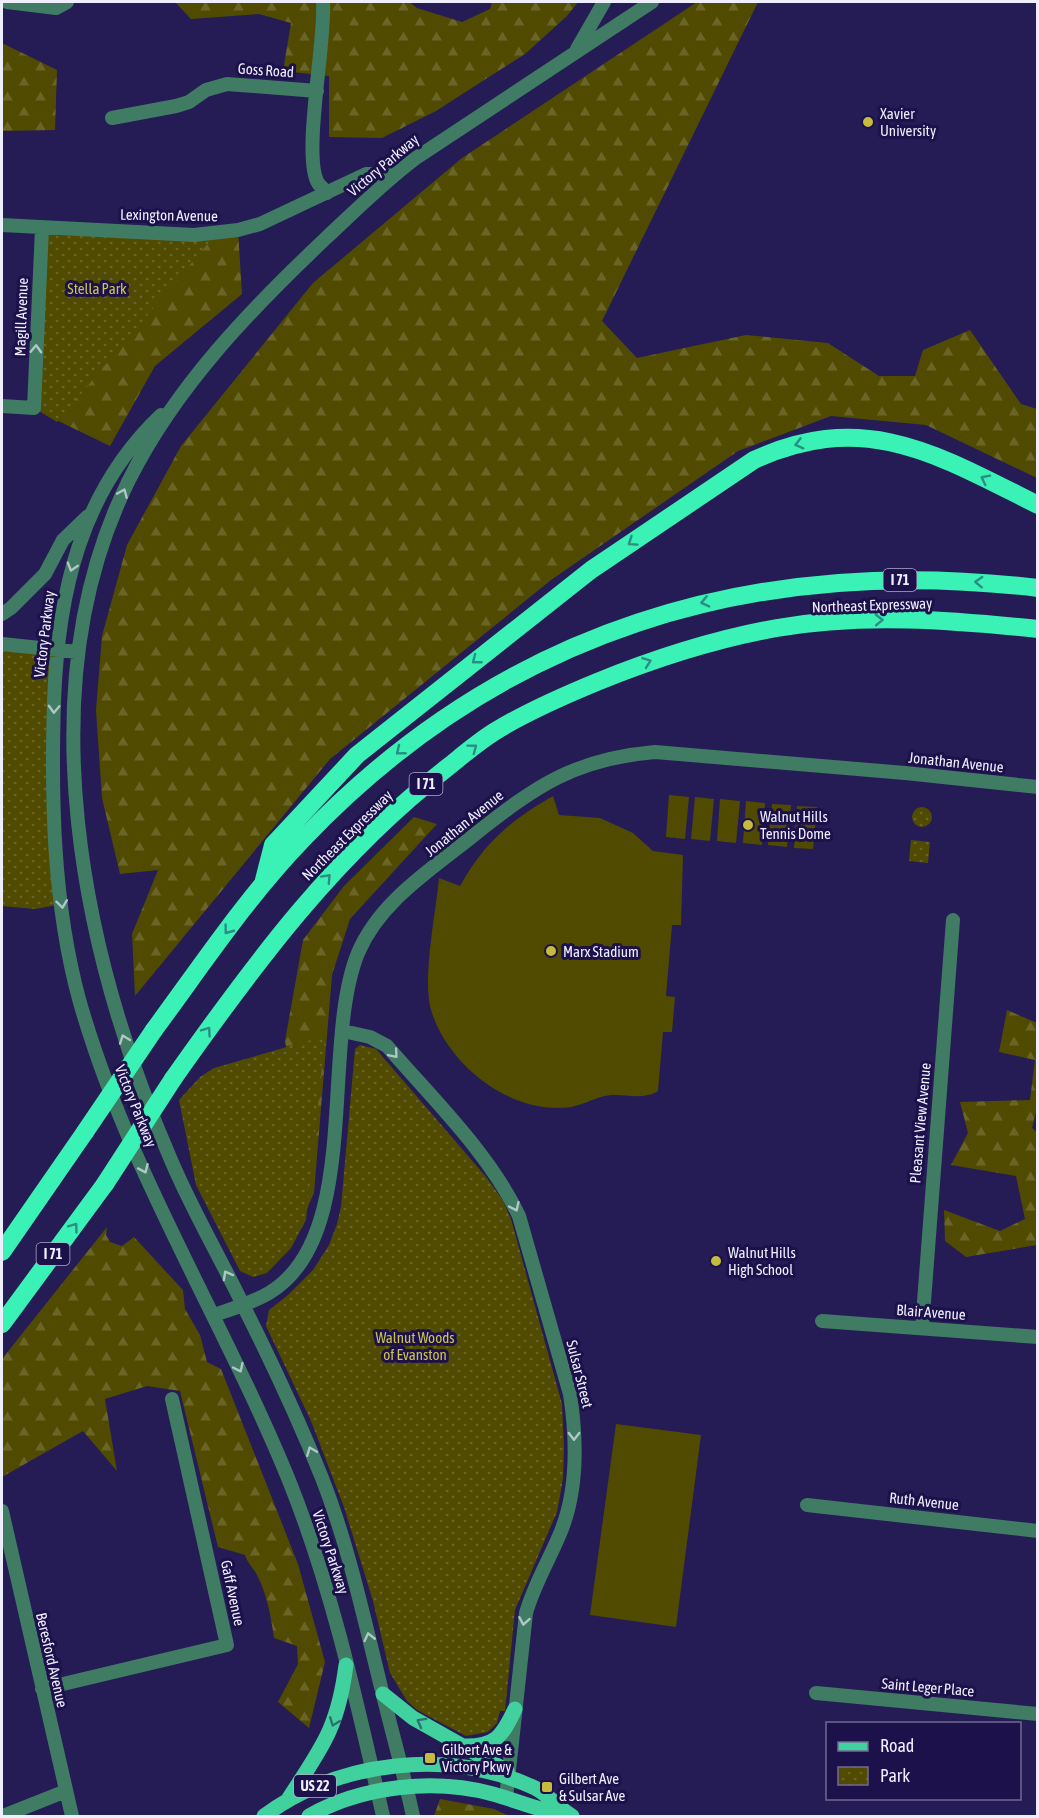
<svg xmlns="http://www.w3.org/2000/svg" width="1039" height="1818" font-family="'Asap Condensed',sans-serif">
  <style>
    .grass { fill: #504b01 }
    .forest { fill: url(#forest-firs) }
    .park { fill: url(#park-dots) }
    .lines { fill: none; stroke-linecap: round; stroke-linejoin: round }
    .minor { stroke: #3f7c63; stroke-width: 14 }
    .major { stroke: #41d19e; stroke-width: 15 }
    .highway { stroke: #3af2b5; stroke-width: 18 }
    .highway-bridge { stroke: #3af2b5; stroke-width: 18 }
    .oneway { stroke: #b1c6c7 }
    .oneway2 { stroke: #2c8d85 }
    .oneway3 { stroke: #2e7174 }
    .poi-dot { fill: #c5bc3d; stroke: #1c114a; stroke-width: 2 }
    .labels { text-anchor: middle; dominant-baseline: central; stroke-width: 6; stroke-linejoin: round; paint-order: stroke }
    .shield { fill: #1c114a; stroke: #afacc7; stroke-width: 1.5 }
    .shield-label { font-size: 14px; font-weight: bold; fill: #eeeefd }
    .street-label { font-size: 15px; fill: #eeeefd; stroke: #1c114a }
    .poi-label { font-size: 15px; fill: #eeeefd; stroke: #1c114a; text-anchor: start }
    .park-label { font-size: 15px; fill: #ccc44f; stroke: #1c114a }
  </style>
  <defs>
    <pattern id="forest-firs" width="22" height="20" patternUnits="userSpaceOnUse" patternTransform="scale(1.5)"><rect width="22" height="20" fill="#504b01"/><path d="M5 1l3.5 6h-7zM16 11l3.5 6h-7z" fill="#6a6527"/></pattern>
    <pattern id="park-dots" width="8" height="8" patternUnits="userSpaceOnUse" patternTransform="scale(1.5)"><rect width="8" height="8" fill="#504b01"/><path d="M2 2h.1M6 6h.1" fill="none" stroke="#6a6527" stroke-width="1.8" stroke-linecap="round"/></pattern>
  </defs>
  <rect width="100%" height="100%" fill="#251c55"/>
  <path class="grass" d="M669,795L689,797L685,839L666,837Z
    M553,796L559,815L600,818L633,833L653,851L683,855L681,925H672L666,996L675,997L672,1032H663L658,1091C641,1102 620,1091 601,1097C591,1100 581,1105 571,1107C511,1115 448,1066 431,1010C422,979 436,912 439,878L460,886C484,843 511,820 553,796Z
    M695,797L714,799L710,841L691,839Z
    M720,799L740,801L736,843L717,841Z
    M746,801L765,803L762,845L743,843Z
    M772,804L791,805L787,847L768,845Z
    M797,806L817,807L813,849L794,848Z
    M616,1424L701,1435L676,1627L590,1615Z"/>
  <path class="forest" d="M175,2H409L417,8L462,22L490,9L492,2H578L567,16L525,54L436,111L382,138L329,137V76L283,71L291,23L259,14L191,19Z
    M697,2H758L602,321L637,358L746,335L828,343L879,376H915L923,350L970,330L1021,404L1037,409V478L926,425L831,416L738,451L551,580L330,759L135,996L132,934L158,870L120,874L102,798L96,710L102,636L127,545L181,446L313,283L462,158Z
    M2,43L57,70L55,130L2,131Z
    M238,230L242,294L155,366L110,446L46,415L79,356L176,234Z
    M414,817L437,824L350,919L332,975L314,1193L292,1242L289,1063L285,1041L303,940L344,886Z
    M1007,1010L1037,1023V1108L1032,1128L1038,1133L1037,1245L966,1257L945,1241L944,1210L1000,1231L1025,1219L1016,1176L951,1165L968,1133L960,1102L1030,1100L1035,1060L999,1052Z
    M107,1227L106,1235L110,1242L122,1246L134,1237L183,1290L185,1309L200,1335L207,1362L221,1369L298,1564L325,1662L309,1728L278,1702L298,1664L297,1646L274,1638C271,1617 267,1594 257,1575C253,1567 248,1564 245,1555L218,1547L180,1391L147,1386L105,1399L117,1471L83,1431L2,1477V1359Z
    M440,1799L494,1809L509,1816H434Z"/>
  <path class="park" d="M42,228L216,234L57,422L34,408Z
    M2,644L56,651L62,904L35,909L2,906Z
    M912 817a10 10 0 1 1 20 0a10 10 0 1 1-20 0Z
    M911,840L930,842L928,863L909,861Z
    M325,1036L306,1220L291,1248L267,1273L253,1277L240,1271L196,1185L179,1100L200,1077L214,1068Z
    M360,1045L376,1049L487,1178L503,1201L511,1219L562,1404L564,1448L563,1479L557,1512L515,1610L505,1711H500L497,1723L488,1732L466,1736L417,1710L407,1701L396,1683L390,1673L373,1601L344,1507L311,1421L266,1326L269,1310L288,1295L313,1270L329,1245L337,1224L341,1207L355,1049Z"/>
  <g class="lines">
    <path class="minor" d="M7,2L56,8L67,2
      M323,2C326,40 302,156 318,183C320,186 325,190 327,193
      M577,49L604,2
      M112,118L176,106L189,102L206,90L227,84L317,91
      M2,225L194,235L238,230L260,224L366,174H395
      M2,406L34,408L42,228
      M161,415C80,492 58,594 54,701C51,799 53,903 79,999C126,1167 222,1317 288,1478C332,1587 357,1703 383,1816
      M2,614L11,608L45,574L63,540L88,516
      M2,644L78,652
      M343,1031L370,1037L387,1046C432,1098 490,1154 519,1216L570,1394C577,1440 578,1493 559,1536C548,1562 534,1585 526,1613L506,1798
      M214,1315C232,1309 252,1303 269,1293C363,1237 320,1046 358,953C380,901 432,869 474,835C536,786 574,759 655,752L905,773L1038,787
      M822,1321L1038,1337
      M922,1328L953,920
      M807,1505L1038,1531
      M2,1511L72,1816
      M42,1689L227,1645L172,1399
      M816,1693L1038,1714
      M3,1816L66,1791
      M413,1816C404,1774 392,1733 382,1691C364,1619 349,1547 322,1478C299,1421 273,1365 245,1309C221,1259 193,1212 171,1160C83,957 25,689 129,480C176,386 251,309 326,238C356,210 384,182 416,158L652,2"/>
    <path class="major" d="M383,1694L413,1718L507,1771
      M463,1746C495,1747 502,1737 515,1709
      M289,1798C322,1747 338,1728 346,1665
      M264,1816C340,1760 449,1748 535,1788C549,1795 559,1809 572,1816
      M309,1816C362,1786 433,1778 493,1794C519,1801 542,1812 569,1815"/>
    <path class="highway" d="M264,880L273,845L357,755L591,570L754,460C865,409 938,455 1038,505
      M154,1030C202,965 247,897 303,839C502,630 754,554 1038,588
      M173,1079C254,964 336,853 448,767C463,755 478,742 494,732C526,712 563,696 597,682C656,658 715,639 777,628C862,613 952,620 1038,629
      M2,1252L85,1132
      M2,1324L105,1184"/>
    <path class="highway-bridge" d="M85,1132L154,1030
      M105,1184L173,1079"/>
  </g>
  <defs><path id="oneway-chevron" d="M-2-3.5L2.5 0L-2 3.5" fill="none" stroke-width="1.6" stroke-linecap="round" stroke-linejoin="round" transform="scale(1.5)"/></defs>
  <g class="oneway">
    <use href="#oneway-chevron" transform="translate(36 349) rotate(-88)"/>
    <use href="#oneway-chevron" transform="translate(123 493) rotate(-67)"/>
    <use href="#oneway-chevron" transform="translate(72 567) rotate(107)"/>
    <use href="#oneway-chevron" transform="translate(54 709) rotate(92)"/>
    <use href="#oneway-chevron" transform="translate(62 904) rotate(83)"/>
    <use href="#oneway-chevron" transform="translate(124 1039) rotate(-110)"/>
    <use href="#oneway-chevron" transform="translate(394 1054) rotate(50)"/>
    <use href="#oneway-chevron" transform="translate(144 1169) rotate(66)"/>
    <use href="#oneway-chevron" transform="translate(515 1207) rotate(65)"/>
    <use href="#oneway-chevron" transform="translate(227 1275) rotate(-119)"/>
    <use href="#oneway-chevron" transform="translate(239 1368) rotate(65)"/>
    <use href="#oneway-chevron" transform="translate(574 1436) rotate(90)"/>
    <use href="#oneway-chevron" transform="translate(311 1451) rotate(-112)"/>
    <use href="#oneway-chevron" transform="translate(524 1621) rotate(100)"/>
    <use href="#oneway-chevron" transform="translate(369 1637) rotate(-103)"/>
  </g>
  <g class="oneway2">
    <use href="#oneway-chevron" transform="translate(799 444) rotate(165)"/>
    <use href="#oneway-chevron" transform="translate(985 479) rotate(-153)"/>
    <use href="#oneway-chevron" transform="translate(632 542) rotate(146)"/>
    <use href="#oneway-chevron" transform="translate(979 582) rotate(-177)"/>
    <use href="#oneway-chevron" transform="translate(705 602) rotate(167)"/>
    <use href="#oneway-chevron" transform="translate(879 620) rotate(-1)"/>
    <use href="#oneway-chevron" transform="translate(476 660) rotate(142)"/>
    <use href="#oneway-chevron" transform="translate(647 662) rotate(-20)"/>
    <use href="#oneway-chevron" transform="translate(473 748) rotate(-37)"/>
    <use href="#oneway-chevron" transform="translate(400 751) rotate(141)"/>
    <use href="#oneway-chevron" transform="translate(327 878) rotate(-47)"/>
    <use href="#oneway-chevron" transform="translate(228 930) rotate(127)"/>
    <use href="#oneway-chevron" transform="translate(207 1031) rotate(-55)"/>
    <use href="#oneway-chevron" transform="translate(74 1227) rotate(-54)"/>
  </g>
  <g class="oneway3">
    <use href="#oneway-chevron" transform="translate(334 1722) rotate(111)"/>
    <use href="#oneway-chevron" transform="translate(421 1722) rotate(-151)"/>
  </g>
  <g class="poi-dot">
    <circle cx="868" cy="122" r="6"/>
    <circle cx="748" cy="825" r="6"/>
    <circle cx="551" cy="951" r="6"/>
    <circle cx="716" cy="1261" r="6"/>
    <rect x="424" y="1752" width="12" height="12" rx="3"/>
    <rect x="541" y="1781" width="12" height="12" rx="3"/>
  </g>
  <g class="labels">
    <g class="shield">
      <rect x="883.5" y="569" width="33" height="22" rx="4.5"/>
      <rect x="409.5" y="773" width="33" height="22" rx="4.5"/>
      <rect x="36.5" y="1243" width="33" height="22" rx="4.5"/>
      <rect x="294" y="1775" width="42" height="22" rx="4.5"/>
    </g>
    <g class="shield-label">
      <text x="900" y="580">I 71</text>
      <text x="426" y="784">I 71</text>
      <text x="53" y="1254">I 71</text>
      <text x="315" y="1786">US 22</text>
    </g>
    <g class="street-label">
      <text transform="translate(266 70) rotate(4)">Goss Road</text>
      <text transform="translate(383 165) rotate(-40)">Victory Parkway</text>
      <text transform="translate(169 215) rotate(1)">Lexington Avenue</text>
      <text transform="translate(21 317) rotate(-88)">Magill Avenue</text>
      <text transform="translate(872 605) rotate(-2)">Northeast Expressway</text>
      <text transform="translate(44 634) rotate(-83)">Victory Parkway</text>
      <text transform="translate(956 762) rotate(6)">Jonathan Avenue</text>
      <text transform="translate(464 823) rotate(-39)">Jonathan Avenue</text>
      <text transform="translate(347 835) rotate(-45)">Northeast Expressway</text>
      <text transform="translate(136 1106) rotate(68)">Victory Parkway</text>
      <text transform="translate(920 1123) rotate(-85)">Pleasant View Avenue</text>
      <text transform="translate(931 1312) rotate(4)">Blair Avenue</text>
      <text transform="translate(580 1374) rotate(76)">Sulsar Street</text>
      <text transform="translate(924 1501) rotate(6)">Ruth Avenue</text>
      <text transform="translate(331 1552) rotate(72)">Victory Parkway</text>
      <text transform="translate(233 1593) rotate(78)">Gaff Avenue</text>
      <text transform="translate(52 1660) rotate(77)">Beresford Avenue</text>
      <text transform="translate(928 1687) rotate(5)">Saint Leger Place</text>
    </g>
    <g class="poi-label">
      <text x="880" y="113">Xavier<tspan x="880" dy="17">University</tspan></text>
      <text x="760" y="816">Walnut Hills<tspan x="760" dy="17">Tennis Dome</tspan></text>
      <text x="563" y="951">Marx Stadium</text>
      <text x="728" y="1252">Walnut Hills<tspan x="728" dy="17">High School</tspan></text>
      <text x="442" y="1749">Gilbert Ave &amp;<tspan x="442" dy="17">Victory Pkwy</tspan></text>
      <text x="559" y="1778">Gilbert Ave<tspan x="559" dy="17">&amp; Sulsar Ave</tspan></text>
    </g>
    <g class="park-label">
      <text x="97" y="288">Stella Park</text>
      <text x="415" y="1337">Walnut Woods<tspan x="415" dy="17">of Evanston</tspan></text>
    </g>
  </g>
  <rect width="1039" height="1818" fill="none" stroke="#eeeefd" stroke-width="6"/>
  <rect x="826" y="1722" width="195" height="78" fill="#1c114a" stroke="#706992" stroke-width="1.5"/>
  <rect x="838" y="1742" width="30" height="9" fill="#41d19e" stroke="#706992" stroke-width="1.5"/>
  <text x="880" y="1752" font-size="18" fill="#eeeefd">Road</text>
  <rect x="838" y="1767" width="30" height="18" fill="url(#park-dots)" stroke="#706992" stroke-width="1.5"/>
  <text x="880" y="1782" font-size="18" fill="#eeeefd">Park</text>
</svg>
